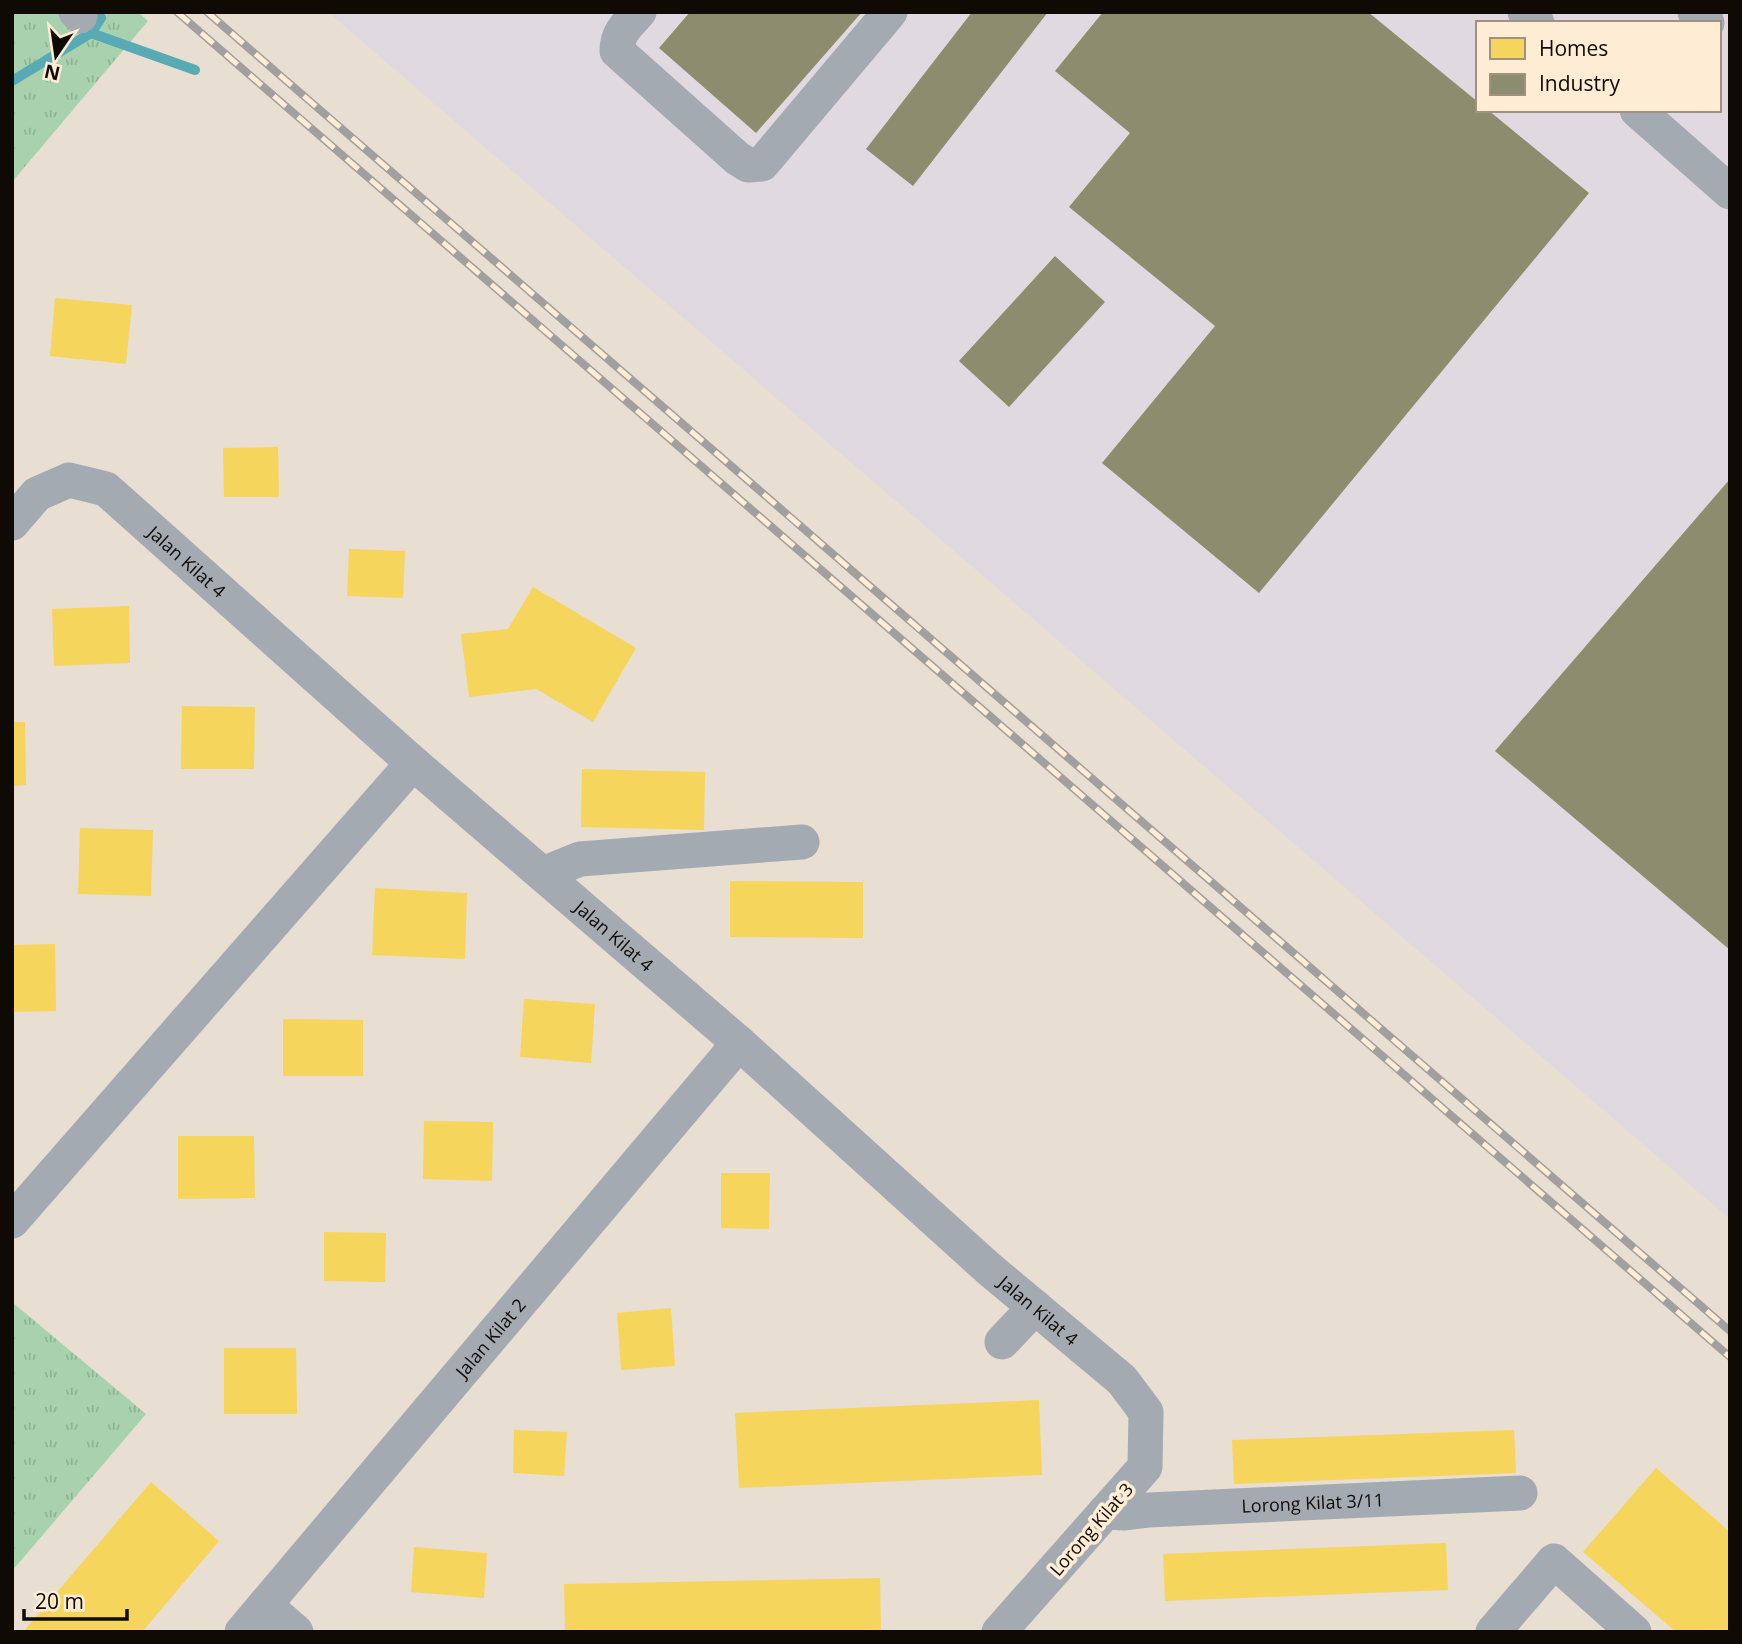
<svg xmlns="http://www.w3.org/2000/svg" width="1742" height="1644" font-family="'Open Sans',sans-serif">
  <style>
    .industrial { fill: #e0d9df; fill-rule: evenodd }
    .grass { fill: url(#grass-tufts) }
    .homes { fill: #f6d55c }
    .industry { fill: #8c8c6e }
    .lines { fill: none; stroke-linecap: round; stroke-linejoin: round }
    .stream { stroke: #58aab4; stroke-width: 10 }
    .minor { stroke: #a3aab2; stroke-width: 35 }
    .rail-casing { stroke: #a1a09f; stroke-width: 8 }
    .rail { stroke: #feecd5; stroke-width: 5; stroke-dasharray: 16; stroke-linecap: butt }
    .labels { text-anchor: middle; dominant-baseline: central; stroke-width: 7; stroke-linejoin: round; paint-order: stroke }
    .street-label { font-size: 18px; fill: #100a04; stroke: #feecd5 }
  </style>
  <defs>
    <pattern id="grass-tufts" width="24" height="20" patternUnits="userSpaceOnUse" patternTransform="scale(1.75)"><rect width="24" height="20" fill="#a7d2ad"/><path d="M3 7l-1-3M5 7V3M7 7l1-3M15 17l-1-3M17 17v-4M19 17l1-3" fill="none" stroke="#8fb393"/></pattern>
  </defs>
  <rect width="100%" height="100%" fill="#e8ded2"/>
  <path class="industrial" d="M328,12H1730V1219ZM1478,23H1719V110H1478Z"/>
  <path class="grass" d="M12,12H138L148,21L12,182Z
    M12,1302L146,1414L12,1571Z"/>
  <path class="homes" d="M55,298L132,305L126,364L50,356Z
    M278,447L279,497H224L223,448Z
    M349,549L405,551L403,598L347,596Z
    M533,587L636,648L593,722L536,689L469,697L461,634L508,629Z
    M129,606L130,663L54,666L52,609Z
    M182,706L255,707L254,769H181Z
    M12,722H25L26,785L12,786Z
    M582,769L705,772L704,830L581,827Z
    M80,828L153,830L151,896L78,894Z
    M730,881L863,882V938L730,937Z
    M375,888L467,893L465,959L372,955Z
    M55,944L56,1011L12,1012V945Z
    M524,999L595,1004L591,1063L520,1057Z
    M283,1019L363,1020V1076H283Z
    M424,1121L493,1122L492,1181L423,1179Z
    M178,1136H254L255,1198L178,1199Z
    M721,1173H770L769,1229L721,1228Z
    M324,1232L386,1233L385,1282L324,1281Z
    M671,1308L675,1366L621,1370L617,1313Z
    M224,1348H296L297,1414H224Z
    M1039,1400L1042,1475L739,1488L735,1413Z
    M514,1430L567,1432L564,1476L513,1473Z
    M1514,1430L1516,1473L1234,1484L1232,1440Z
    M1656,1468L1730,1532V1632H1676L1583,1552Z
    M151,1482L219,1541L142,1632H23Z
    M1446,1543L1448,1590L1165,1601L1163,1554Z
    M414,1547L487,1553L484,1598L411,1592Z
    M880,1578L881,1632H565L564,1584Z"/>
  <path class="industry" d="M690,12H862L756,133L659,48Z
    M972,12H1048L913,186L866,149Z
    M1103,12H1368L1478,102V110H1488L1589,193L1259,593L1102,463L1215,326L1069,207L1130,133L1055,71Z
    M1055,256L1105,302L1009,407L959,361Z
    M1730,479V950L1495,751Z"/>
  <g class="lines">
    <path class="stream" d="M91,33L101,18L96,12
      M12,81L91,33L195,70"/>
    <g class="minor">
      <path d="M76,12L80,16"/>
      <path d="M639,12C627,25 617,33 617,51L737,158L748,165L762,164L890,12"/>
      <path d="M1525,12L1537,23"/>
      <path d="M1695,12L1707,23"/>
      <path d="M1637,110L1730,192"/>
      <path id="s1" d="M12,523L37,494L69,480L106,489L413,763L739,1043L988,1268L1122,1380L1146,1412L1145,1467L999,1632"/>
      <path d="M543,874L580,859L802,842"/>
      <path d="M12,1221L413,763"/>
      <path d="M1002,1342L1035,1307"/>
      <path id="s2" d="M1105,1512L1125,1513L1149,1510L1520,1493"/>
      <path d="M265,1605L296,1632"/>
      <path id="s3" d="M242,1632L739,1043"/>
      <path d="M1493,1632L1554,1561L1634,1632"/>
    </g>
    <defs>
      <path id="rail" d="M177,12L1730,1357
        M207,12L1730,1331"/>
    </defs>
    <use href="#rail" class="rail-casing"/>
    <use href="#rail" class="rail"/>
  </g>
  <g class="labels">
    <g class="street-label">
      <text stroke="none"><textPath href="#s1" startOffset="220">Jalan Kilat 4</textPath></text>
      <text stroke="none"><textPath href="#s1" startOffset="788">Jalan Kilat 4</textPath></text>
      <text stroke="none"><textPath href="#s1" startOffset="1354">Jalan Kilat 4</textPath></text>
      <text stroke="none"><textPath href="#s3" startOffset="385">Jalan Kilat 2</textPath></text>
      <text stroke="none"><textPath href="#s2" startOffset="208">Lorong Kilat 3/11</textPath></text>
      <text transform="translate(1091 1529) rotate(-49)">Lorong Kilat 3</text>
    </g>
  </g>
  <rect width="1742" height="1644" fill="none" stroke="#100a04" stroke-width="28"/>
  <rect x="1476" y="21" width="245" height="91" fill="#feecd5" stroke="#9f9281" stroke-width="2"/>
  <rect x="1490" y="38" width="35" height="21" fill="#f6d55c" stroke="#9f9281" stroke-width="2"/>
  <text x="1539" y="56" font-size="21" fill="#100a04">Homes</text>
  <rect x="1490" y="74" width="35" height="21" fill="#8c8c6e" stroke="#9f9281" stroke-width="2"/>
  <text x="1539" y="91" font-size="21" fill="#100a04">Industry</text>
  <g transform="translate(56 56) rotate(193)" stroke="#feecd5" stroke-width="5" paint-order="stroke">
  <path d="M0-5L12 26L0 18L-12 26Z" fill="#100a04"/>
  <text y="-10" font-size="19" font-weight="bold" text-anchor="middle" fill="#100a04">N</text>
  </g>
  <path d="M24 1609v10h103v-10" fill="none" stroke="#100a04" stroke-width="3.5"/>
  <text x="35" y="1609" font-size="21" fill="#100a04" stroke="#feecd5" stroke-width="5" paint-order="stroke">20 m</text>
</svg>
